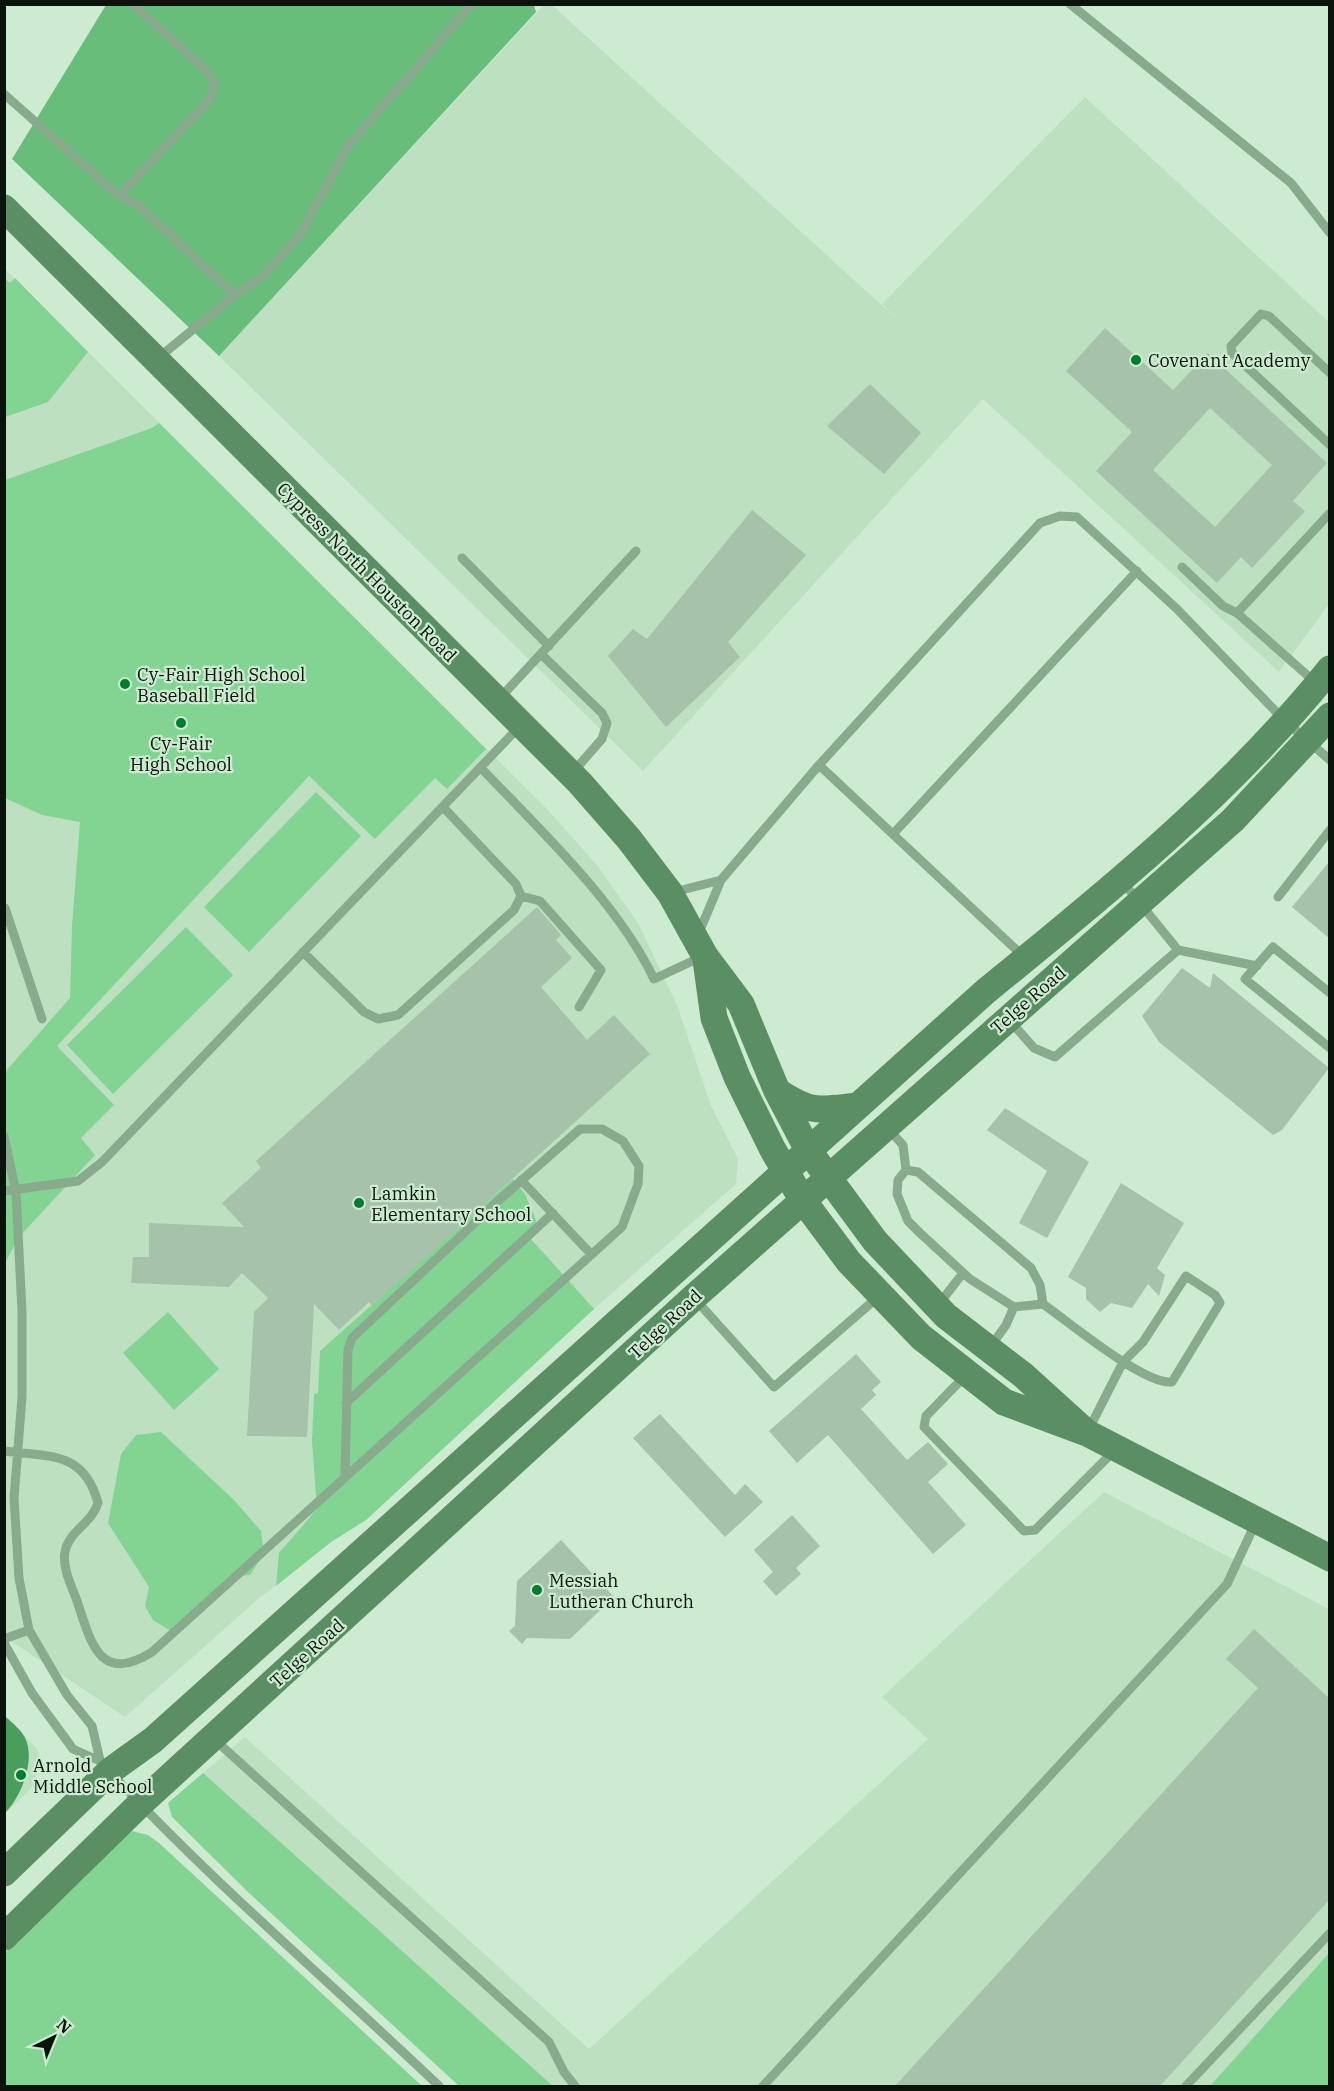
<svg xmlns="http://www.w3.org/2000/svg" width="1334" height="2091" font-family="'IBM Plex Serif',serif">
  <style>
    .built { fill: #bde0c1 }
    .green { fill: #83d492 }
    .forest { fill: #69bd7a }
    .water { fill: #4a9e5d }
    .building { fill: #a6c2aa; fill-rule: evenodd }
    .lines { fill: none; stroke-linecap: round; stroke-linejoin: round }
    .service { stroke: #88aa8d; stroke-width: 9 }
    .secondary { stroke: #5a8f63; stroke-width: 27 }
    .poi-dot { fill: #007b32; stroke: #cdebd1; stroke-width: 2 }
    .labels { text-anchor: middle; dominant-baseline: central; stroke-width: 4.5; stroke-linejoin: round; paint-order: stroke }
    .poi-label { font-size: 18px; fill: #09130b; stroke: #cdebd1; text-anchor: start }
    .street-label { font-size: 18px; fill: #09130b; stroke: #cdebd1 }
  </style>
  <rect width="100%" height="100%" fill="#cdebd1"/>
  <path class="built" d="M544,5H552L898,320L882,304L1085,97L1329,322V604L1279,672L983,399L643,771L219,356Z
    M4,268L547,809L597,865L638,923L677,1005L711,1106L738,1159L736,1184L594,1309L366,1520L331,1542L257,1600L125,1717L5,1637Z
    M1104,1492L1329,1609V1953L1210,2086H553L203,1773L245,1737L589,2049L928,1739L882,1697Z
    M5,1716L37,1749L41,1764L33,1786L5,1814Z"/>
  <path class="green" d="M15,278L88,352L48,402L5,417V279L10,283Z
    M159,423L486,749L447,789L435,778L375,839L309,776L57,1046L114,1105L81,1138L95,1155L19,1237L5,1263V1072L70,998L72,926L80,822L42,815L5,798V480L152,428Z
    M316,792L361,836L249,952L204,907Z
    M186,927L233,975L113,1094L67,1045Z
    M513,1179L525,1194L536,1220L531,1239L594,1309L366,1520L331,1542L276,1586L279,1553L317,1509L312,1441L314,1394L318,1393L320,1351Z
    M168,1312L219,1369L174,1410L123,1353Z
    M161,1432L234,1500L261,1531L264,1554L250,1575L229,1577L171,1631L153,1620L145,1606L149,1587L108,1523L121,1454L136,1435Z
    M203,1773L553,2086H459L248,1892L172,1817L168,1803Z
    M128,1830L148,1835L159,1843L422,2086H5L4,1954Z
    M1329,1953V2086H1210Z"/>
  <path class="forest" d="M106,5H534L536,12L219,356L12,159Z"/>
  <path class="water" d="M5,1716C11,1722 23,1731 26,1740C35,1762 21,1797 5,1813Z"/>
  <path class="building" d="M1105,328L1173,390L1208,353L1327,463L1293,501L1305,511L1252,568L1241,557L1217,583L1096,471L1132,432L1066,371ZM1210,408L1272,465L1215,527L1153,470Z
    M870,384L921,433L884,474L827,426Z
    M752,510L806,555L728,642L740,657L666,727L608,656L633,629L647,639Z
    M1329,862V938L1292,907Z
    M537,907L561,935L556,940L572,958L541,987L587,1040L614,1015L650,1054L372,1306L369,1302L339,1330L314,1304L307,1437L247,1436L254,1312L268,1298L242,1273L229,1287L131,1283L133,1257H149V1223L244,1227L222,1203L261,1168L256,1161Z
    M1182,968L1210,988L1213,973L1329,1068L1282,1130L1273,1135L1159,1042L1142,1016Z
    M1005,1108L1089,1162L1047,1238L1019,1223L1047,1171L987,1130Z
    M1121,1183L1184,1223L1157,1268L1165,1275L1159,1296L1148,1284L1132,1308L1111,1303L1100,1312L1086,1299V1288L1068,1277Z
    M856,1354L881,1382L872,1390L876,1395L861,1409L907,1460L928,1442L948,1464L928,1482L966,1525L933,1554L828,1435L797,1463L769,1431Z
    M660,1414L735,1495L745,1484L763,1502L725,1537L633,1438Z
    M792,1515L820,1546L796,1568L801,1574L776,1596L763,1581L773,1572L754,1550Z
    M561,1540L614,1597L570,1639L527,1638L522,1644L509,1631L515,1626L517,1581Z
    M1254,1629L1329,1698V1900L1160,2086H895L1258,1688L1226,1659Z"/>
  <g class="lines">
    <path class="service" d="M1070,4L1291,183L1330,233
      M4,94L119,196L138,205L235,295
      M119,196L209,100L215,83L205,69L133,4
      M157,359L235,295L263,276L300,235L348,146L472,4
      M1330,373L1269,316L1261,314L1231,346L1232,353L1330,445
      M462,558L549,646
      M1182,567L1223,606L1237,613L1316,683
      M1237,613L1330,513
      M541,654L602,713L607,723L602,739L573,772
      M499,699L636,551
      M819,765L1023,956
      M482,769C540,830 618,903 654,979L701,957
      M443,807L516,884L521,896L540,901L601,970L579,1007
      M893,834L1137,571
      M674,892L721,880
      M1278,897L1330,830
      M5,908L42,1019
      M698,935L721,880L819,765L1040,523L1060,516L1077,517L1177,609L1285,721L1330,760
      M1178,950L1257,966
      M303,952L364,1012L378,1019L398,1015L514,910L521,896
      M1330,993L1273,947L1245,979L1330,1048
      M1011,1022L1034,1048L1055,1057L1178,950L1122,881
      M888,1129L903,1145L906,1170L898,1180L897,1194L908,1221L920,1233L970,1279L1014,1307L1043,1304L1040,1285L1031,1268L918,1172L906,1170
      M4,1136L16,1192L22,1311V1397L14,1498L19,1578L29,1630L67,1695L92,1726L100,1760
      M521,1180L591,1254
      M4,1191L78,1181L102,1162L520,726
      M695,1299L774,1387L878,1297
      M939,1304L963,1273
      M1043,1304C1069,1322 1144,1385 1172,1382L1220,1303L1215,1295L1186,1276L1143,1342L1123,1362L1088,1431
      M991,1346L1006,1325L1014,1307
      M965,1376L926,1416L924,1427L1024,1531L1035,1530L1114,1451
      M346,1403L553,1213
      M4,1451C48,1457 84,1450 98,1503C92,1523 68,1532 65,1552C62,1568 72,1587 77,1601C91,1643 100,1685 152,1652L622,1227L638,1184L639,1166L623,1141L602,1129H580L497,1202L352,1338L348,1350L345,1475
      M4,1639L29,1630
      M4,1643L32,1693L73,1749L102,1762
      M215,1740L549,2042L564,2072L575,2086
      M111,1773C214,1884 329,1981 439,2086
      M763,2086L1227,1584L1255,1524
      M1186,2086L1330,1933"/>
    <path class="secondary" d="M4,208L580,783L629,839L670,893L705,956L741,1004L777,1091L808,1150L875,1241L946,1316L1023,1375L1087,1433
      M706,960L714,1018L737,1077L773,1150L802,1199L849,1262L921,1337L1004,1402L1087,1433L1330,1558
      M777,1091C812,1114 817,1110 858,1106
      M4,1873L110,1771L153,1740L986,991C1108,892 1231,792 1330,669
      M4,1937L140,1804L694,1297L1233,820L1330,716"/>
  </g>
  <g class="poi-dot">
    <circle cx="1136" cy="360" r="6"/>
    <circle cx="125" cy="684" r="6"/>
    <circle cx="181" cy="723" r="6"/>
    <circle cx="359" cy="1203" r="6"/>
    <circle cx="537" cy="1590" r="6"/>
    <circle cx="21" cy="1775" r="6"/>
  </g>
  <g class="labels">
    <g class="poi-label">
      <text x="1148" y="360">Covenant Academy</text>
      <text x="137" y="674">Cy-Fair High School<tspan x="137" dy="21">Baseball Field</tspan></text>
      <text x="181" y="743" text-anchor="middle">Cy-Fair<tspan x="181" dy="21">High School</tspan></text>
      <text x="371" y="1193">Lamkin<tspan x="371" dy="21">Elementary School</tspan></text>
      <text x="549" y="1580">Messiah<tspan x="549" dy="21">Lutheran Church</tspan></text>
      <text x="33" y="1765">Arnold<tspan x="33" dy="21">Middle School</tspan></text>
    </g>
    <g class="street-label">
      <text transform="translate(367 572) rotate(45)">Cypress North Houston Road</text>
      <text transform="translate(1028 1000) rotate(-41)">Telge Road</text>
      <text transform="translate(665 1324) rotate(-43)">Telge Road</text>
      <text transform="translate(307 1653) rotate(-42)">Telge Road</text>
    </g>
  </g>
  <rect width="1334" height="2091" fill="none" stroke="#09130b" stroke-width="12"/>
  <g transform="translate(54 2037) rotate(43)" stroke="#cdebd1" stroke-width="4.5" paint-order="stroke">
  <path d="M0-4.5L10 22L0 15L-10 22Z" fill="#09130b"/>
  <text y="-9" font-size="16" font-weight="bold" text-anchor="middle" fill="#09130b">N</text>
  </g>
</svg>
